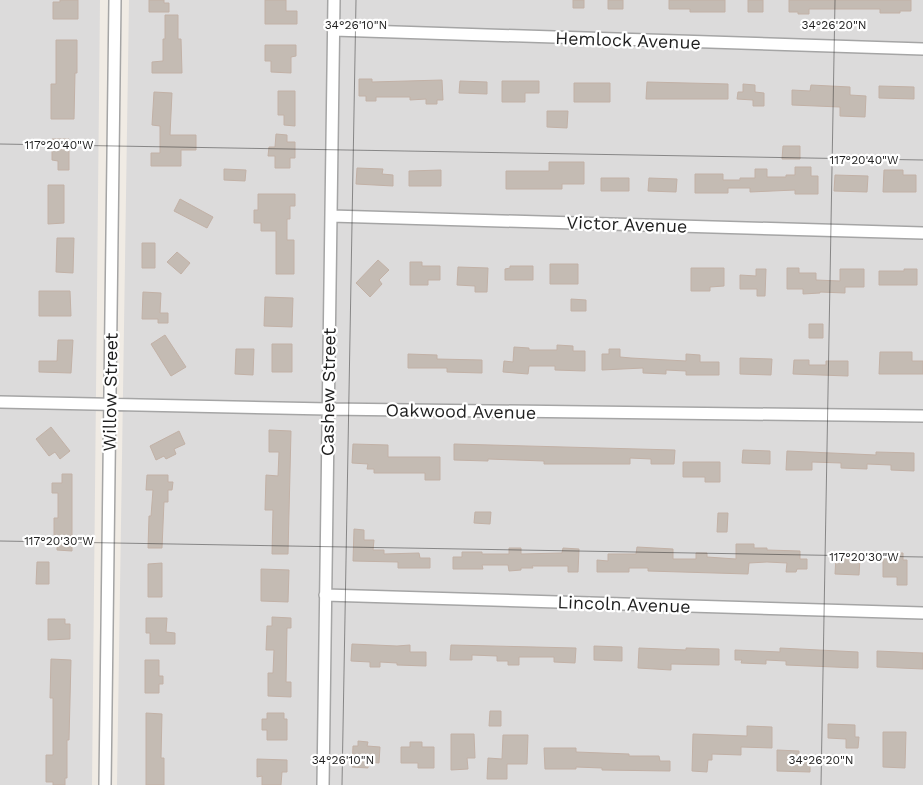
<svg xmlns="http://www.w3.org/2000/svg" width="923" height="785" font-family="'Work Sans',sans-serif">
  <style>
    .residential { fill: #dcdbdb }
    .building { fill: #c4bbb3; stroke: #c2b1a6 }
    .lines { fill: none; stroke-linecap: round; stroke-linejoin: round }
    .minor-casing { stroke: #a5a5a5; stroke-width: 14 }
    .minor { stroke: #fff; stroke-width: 11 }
    .ticks { fill: none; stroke: #1e1e1e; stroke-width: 1; stroke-opacity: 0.45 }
    .labels { text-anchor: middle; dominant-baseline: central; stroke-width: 4.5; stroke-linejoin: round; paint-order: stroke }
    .street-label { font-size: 18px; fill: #1e1e1e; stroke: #fff }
    .ticks-label { font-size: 12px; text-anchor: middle; fill: #1e1e1e; stroke: #fff; stroke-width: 4.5; stroke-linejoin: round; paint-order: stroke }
  </style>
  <rect width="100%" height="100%" fill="#f0ebe4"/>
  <path class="residential" d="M0,0H100L92,785H0Z
    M129,0H923V785H117Z"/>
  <path class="building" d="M60,0H78V19H53V2H60Z
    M149,0H164V3H169V12H149Z
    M265,0H286V11H297V24H265Z
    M573,0H584V8H573Z
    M608,0H623V9H608Z
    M669,0H725V12H690V9H669Z
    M748,0H763V12H748Z
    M789,0H911V11H900V13H880V9H809V14H798V12H789Z
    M165,15H178V39H181L182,73H152V62L163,61V39H165Z
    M56,40H77V73H75L74,119H51V84H56Z
    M265,45H296V56L291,57V73L271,72V61H265Z
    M359,79H372V82L442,80L443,100H437V104H426V99L410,100V97H376V101H366V96H359Z
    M460,81L487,82V94L459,93Z
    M502,81H539V93H525V102H502Z
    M647,82L728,84V99H646Z
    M574,83H610V102H574Z
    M743,84L755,85V92L764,93V106H753V100L737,99L738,92H743Z
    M811,85L850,87V95L866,96L865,117L840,116V107L792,105V90L810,91Z
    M879,86L914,87V99L879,98Z
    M278,91H295V126L284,125V115H278Z
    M154,92L172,93L170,135H196V150H181V166H151V153H160V126L152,125Z
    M547,111H568L567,128L547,127Z
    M276,134L287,135V142H295V158H290V168H275V156H268L269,147H275Z
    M52,139H69V170H58V161L52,160Z
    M783,146H800V159H782Z
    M549,162H584V184H562V189H506V171H549Z
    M795,167H811V176H818V194H795V190L750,192V188H728V193H695V174H723V180H740V178H755V169H767V177H786V175H795Z
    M357,168L383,169L382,174L393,175V186L356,184Z
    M224,169L246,170L245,181L224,180Z
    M441,170V186H409V171Z
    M884,170H903V175H916V192H883Z
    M835,175L868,176L867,192L834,191Z
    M601,178H629V191H601Z
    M649,178L677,179L676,192L648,191Z
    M48,185H64V223L48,224Z
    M258,194H295V206H290V219H287V240H294V274H276V231H261V223H254V210H258Z
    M180,199L213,217L207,228L174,211Z
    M57,238H74L73,273L56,272Z
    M142,243H155V268H142Z
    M177,252L190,263L181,274L167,262Z
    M378,260L389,270L379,280L382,284L370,297L356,283Z
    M410,262H422V266H440V280H428V285H410Z
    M550,264H578V284H550Z
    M510,266H533V280H505V269L510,268Z
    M458,267L488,268L487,292H475V286L457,285Z
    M691,268H724V286L710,287V291H691Z
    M787,268H799V273H816V280L840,281V269H864V287H845V293L820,292V293L803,294V289H787Z
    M756,269H766L765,296H757V289H740V275L756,276Z
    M904,269H917V285H879V271H904Z
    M39,291H70L71,316H39Z
    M143,292L161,293L160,313H168V323H158V319H142Z
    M265,297L293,298L292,327L264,326Z
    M571,299L586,300V311H571Z
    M809,324H823V338H809Z
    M165,335L186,367L171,376L151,344Z
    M58,340H73L71,373L39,372V361H57Z
    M272,344H292V372H272Z
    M557,345L573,346V351H585V371L555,370V366H529L528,374L503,372L504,361L513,362L514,347L529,348V350H557Z
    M236,349H254L253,375L235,374Z
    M609,349H620V357L631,358L686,361V354L700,355V362H719V375H686V371L666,370V374L643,373V368L602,370V354H609Z
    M880,352H912V361H923V374H879Z
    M408,354L437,355V359L482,360V373L447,372V368H408Z
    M740,358L772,359L771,375L740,374Z
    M794,360H809V365H826V361H848V376L793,374Z
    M51,427L70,451L60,459L55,452L49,456L36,439Z
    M269,430L291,431L288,554H272L273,510H265L266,475L278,476L279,452H269Z
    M179,431L185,444L174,449L176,454L166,459L164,456L156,460L150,446Z
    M353,444L388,445V457H440V480H425V473H374V469H367L368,464L352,463Z
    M454,444L675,450L674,464H651V459L630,458V464H544V461L488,459V461L454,460Z
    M743,450L770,451V464L742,463Z
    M787,451L876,455V452L914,453V471L891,470V465L867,464V469L841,468V463L812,462V470H786Z
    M683,462H720V482H705V477H683Z
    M62,474H72V551L57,550V535H54V518H58V493H52V483H62Z
    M147,475H168V482H173L172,490H168V502H164L162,548H148L149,516H151L153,490H146Z
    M475,512H491L490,524L474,523Z
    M718,513H728L727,532H717Z
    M354,529L364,530V540H374L373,550H384V554L419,553L420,558H430V568H398V562L353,561Z
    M736,544H754V548H767V550L800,551V559H807V569H797L796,572H786L787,563L767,562L749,563L748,574L648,571V568H629V572H597V560L608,561V554H636L637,547L673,549V559H696V553H707V557L736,559Z
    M509,548H521V554L562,553L563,548L579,549L578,572H568V566H532L533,568H521V570L509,571L508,565H482L483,569H453V557H462V552H482V554H509Z
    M883,553H903V560H907V585H897V577H883Z
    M836,557L860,558L859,575L835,574Z
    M37,562H49V584H36Z
    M162,563V597H148V564Z
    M261,569L289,570L288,602L261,601Z
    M272,617L291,618V628H287L286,682H291V697L268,696V673H273L274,650H266L267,626H272Z
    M146,618H167L166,632L175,633V644H150V633H146Z
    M48,619H65V624H70V639L48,640Z
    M352,644L397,646L410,645V652H426V666L397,665V663L380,662V667H370V662L351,661Z
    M451,645L576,648L575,663L554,662V657H519V665H508V661H497V656L472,655V660H450Z
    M594,646L622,647V661L594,660Z
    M639,648L686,650V648L719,649V665L671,664V670L638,668Z
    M780,648L858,652V668L786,665V661L766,660V664L741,663L742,660H735V650L780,652Z
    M877,651L923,653V669L877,667Z
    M51,659L71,660L69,740H67V778H65V785H53V782H46V755H53V698H50Z
    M145,660H159V676H163V684H159V693H145Z
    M490,711H501V726H489Z
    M146,713L162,714L161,758H164V785H146Z
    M267,713H284V719H287V740H267V730H262V719H267Z
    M828,724L855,725V737H859L858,748H846V739L828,738Z
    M747,726L772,727V748L741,747V755L712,754V760H708L707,772L692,771L693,734L747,736Z
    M883,732H906L905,768L883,767Z
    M451,734H474L475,758H467L468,769L451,770Z
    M503,735H528L527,764H507V779H487L488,758L502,759Z
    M358,741L368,742L367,746L380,747L379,763L368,762V768L352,767L353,746H358Z
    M410,742H422V747H434V768H418V763H401V747H410Z
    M544,748H576V752L629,754V756H659L660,761H670V771L602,770V768L576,767V769H545Z
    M777,750L799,751V758L810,759V772L777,771Z
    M257,759L287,760V772H282L281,785H262V776L257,777Z"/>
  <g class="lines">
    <defs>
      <path id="minor" d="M334,30L923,49
        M331,216L923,233
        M0,402L328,409L923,416
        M325,595L923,613
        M105,785L115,0
        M323,785L334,0"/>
    </defs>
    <use href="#minor" class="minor-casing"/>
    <use href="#minor" class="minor"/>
  </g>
  <path class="ticks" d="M0,144L923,160M0,541L923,557M342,785L356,0M821,785L835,0"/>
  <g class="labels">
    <g class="street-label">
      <text transform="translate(628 40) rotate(2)">Hemlock Avenue</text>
      <text transform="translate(627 224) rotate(2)">Victor Avenue</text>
      <text transform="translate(110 392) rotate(-89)">Willow Street</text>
      <text transform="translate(328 392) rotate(-89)">Cashew Street</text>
      <text transform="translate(461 411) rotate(1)">Oakwood Avenue</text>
      <text transform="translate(624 604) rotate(2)">Lincoln Avenue</text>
    </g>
  </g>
  <g class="ticks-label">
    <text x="356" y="29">34°26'10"N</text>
    <text x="834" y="29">34°26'20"N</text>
    <text x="59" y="149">117°20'40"W</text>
    <text x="864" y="164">117°20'40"W</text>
    <text x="59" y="545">117°20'30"W</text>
    <text x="864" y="561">117°20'30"W</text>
    <text x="343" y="764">34°26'10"N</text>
    <text x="821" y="764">34°26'20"N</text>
  </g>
</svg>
